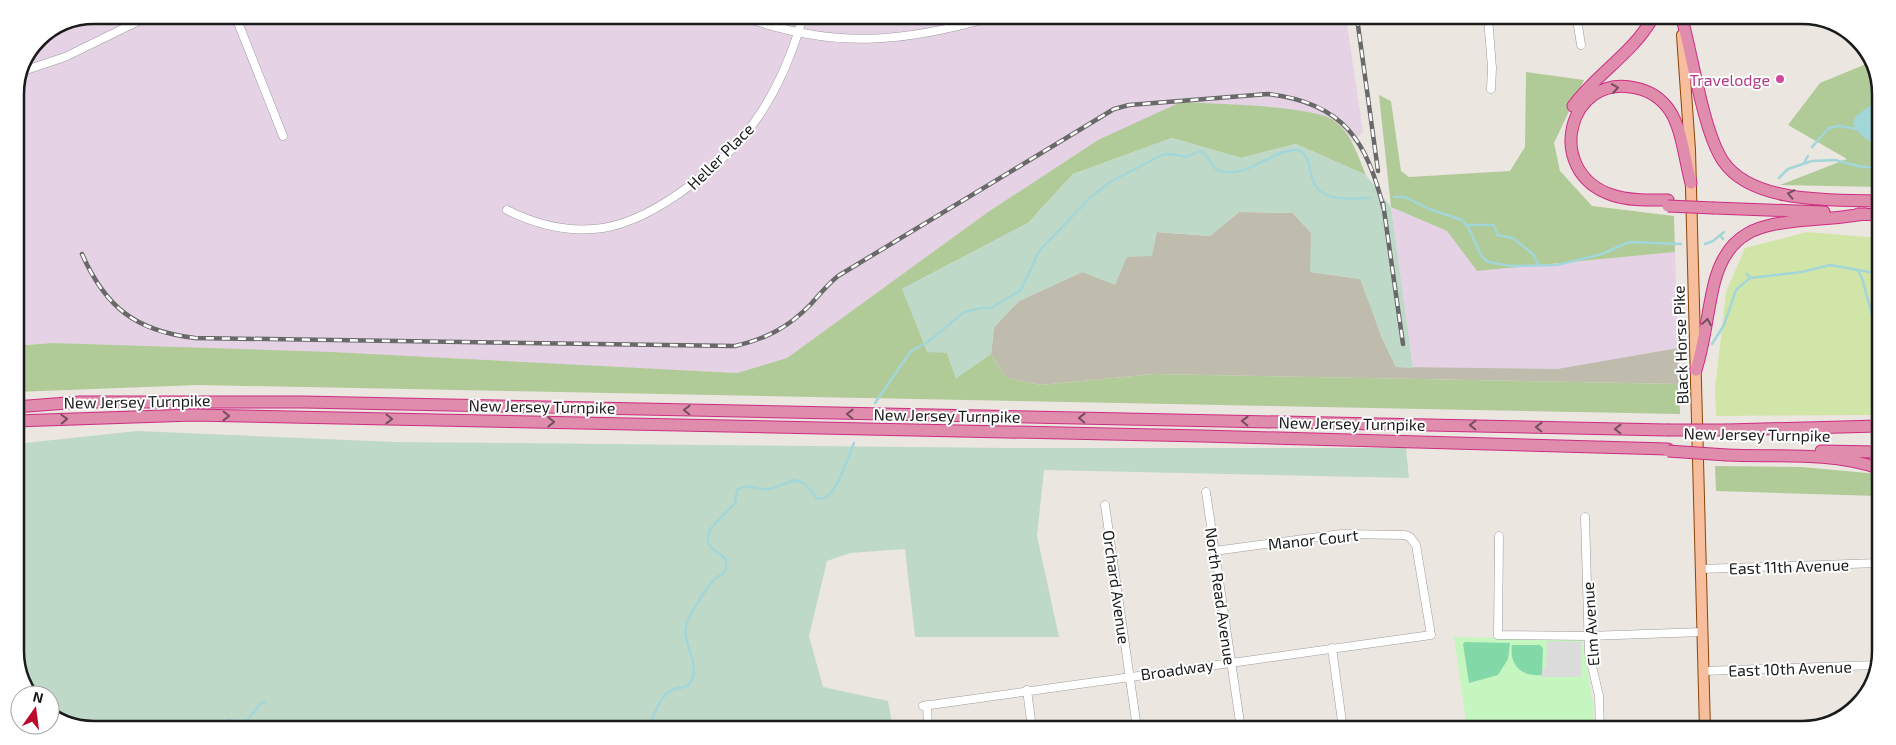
<svg xmlns="http://www.w3.org/2000/svg" width="1896" height="745" font-family="'Exo 2',sans-serif">
  <style>
    .industrial { fill: #e5d3e5 }
    .construction { fill: #c0bcad }
    .grass { fill: #d2e5a9 }
    .forest { fill: #b0ca98 }
    .wetland { fill: #bfd9c8 }
    .park { fill: #c5f6bf }
    .pitch { fill: #82d8a6 }
    .parking { fill: #dbdbdb }
    .water { fill: #a3d6d8 }
    .lines { fill: none; stroke-linecap: round; stroke-linejoin: round }
    .stream { stroke: #a3d6d8; stroke-width: 2.5 }
    .minor-casing { stroke: #9c9c9c; stroke-width: 9 }
    .major-casing { stroke: #8a4608; stroke-width: 12 }
    .highway-casing { stroke: #cc2d82; stroke-width: 13 }
    .minor { stroke: #fff; stroke-width: 8 }
    .major { stroke: #f6be9c; stroke-width: 10 }
    .highway { stroke: #e08cac; stroke-width: 11 }
    .rail-casing { stroke: #696969; stroke-width: 4.5 }
    .rail { stroke: #fff; stroke-width: 2.5; stroke-dasharray: 8; stroke-linecap: butt }
    .highway-bridge-casing { stroke: #cc2d82; stroke-width: 13; stroke-linecap: butt }
    .highway-bridge { stroke: #e08cac; stroke-width: 11 }
    .oneway { stroke: #744e5c }
    .hotel-dot { fill: #d1479c; stroke: #fff; stroke-width: 2 }
    .labels { text-anchor: middle; dominant-baseline: central; stroke-width: 4; stroke-linejoin: round; paint-order: stroke }
    .hotel-label { font-size: 16px; fill: #b23c85; stroke: #fff; text-anchor: end }
    .street-label { font-size: 16px; fill: #1b1b1b; stroke: #fff }
    .rim { fill: none; stroke: #1b1b1b; stroke-width: 2.5 }
  </style>
  <rect width="100%" height="100%" fill="#ece6e1"/>
  <path class="industrial" d="M94,15L1346,18L1363,132L1353,143L1333,120L1098,140L988,212L787,358L737,373L52,343L15,346V89L38,38Z
    M1391,207L1447,231L1477,271L1675,252L1678,348L1557,369L1413,368Z"/>
  <path class="construction" d="M1239,212L1293,213L1311,233V272L1361,279L1382,338L1396,367L1557,369L1678,348L1679,384L1154,374L1041,385L1006,378L991,354L994,327L1019,301L1082,272L1127,257L1157,232L1210,236Z"/>
  <path class="grass" d="M1807,232L1880,238L1879,415L1716,416L1715,389L1726,292L1745,248Z"/>
  <path class="forest" d="M1871,62L1881,88L1880,187L1780,185L1847,159L1788,125L1820,83Z
    M1526,72L1584,80L1554,143L1560,171L1592,206L1674,216L1675,252L1477,271L1447,231L1391,207L1379,95L1391,101L1401,171L1409,177L1510,171L1525,147Z
    M1181,102C1212,104 1310,105 1333,120C1351,132 1358,156 1366,175L1296,144L1241,158L1172,138L1073,174L1028,223L902,289L947,353L956,378L991,354L1006,378L1041,385L1154,374L1679,384L1680,414L198,385L15,392V346L52,343L331,352L737,373L787,358L988,212L1098,140Z
    M1715,466L1802,467L1878,474V496L1716,491Z"/>
  <path class="wetland" d="M1172,138L1241,158L1296,144L1366,175L1391,207L1413,368L1396,367L1382,338L1360,279L1310,272L1311,233L1293,213L1239,212L1210,236L1157,232L1152,256L1127,257L1115,285L1082,272L1019,301L994,327L991,354L956,378L947,353L927,352L902,289L1028,223L1073,174Z
    M137,431L395,442L1013,448H1406L1409,478L1044,470L1037,536L1059,637H915L905,549L850,553L827,561L809,636L823,687L888,701L893,728L68,726L50,713V695H30L15,657V444Z"/>
  <path class="park" d="M1454,637L1582,640L1594,709L1592,729H1467Z"/>
  <path class="pitch" d="M1465,642L1510,643L1508,659L1498,675L1469,683L1463,644Z
    M1512,645H1540L1543,648L1542,675C1521,677 1509,665 1512,645Z"/>
  <path class="parking" d="M1547,641L1581,642V677H1542V669H1546Z"/>
  <path class="water" d="M1881,97L1880,149L1861,135L1853,124L1855,117Z"/>
  <g class="lines">
    <path class="stream" d="M1812,147L1829,128L1839,126L1857,129
      M1804,163L1808,156
      M1779,178L1788,169L1812,161L1835,160L1862,167H1880
      M1394,197H1405L1429,209L1462,220L1468,227L1482,257L1488,262L1511,266L1557,265L1602,254L1629,242L1681,244
      M1466,225H1494L1497,235L1513,238L1533,254L1538,264
      M1720,235L1723,239
      M1705,244L1713,241L1724,232
      M1858,271C1863,277 1864,286 1866,293C1876,323 1880,352 1874,383
      M1747,274L1750,278
      M1712,344L1724,325L1736,290L1750,278L1802,272L1830,265L1880,274
      M875,403L911,351L928,342L964,312L981,308H991L1021,290L1039,251L1091,197L1110,182L1162,155L1171,154L1187,157L1199,151C1210,154 1209,166 1218,170C1247,181 1270,149 1298,150C1314,157 1307,177 1317,188C1329,202 1354,198 1370,198
      M15,578L22,605
      M217,726L229,719L238,724L245,723L261,703L265,702
      M650,727C653,716 660,697 670,691C677,686 687,690 691,682C701,665 682,643 686,626C688,616 707,587 714,580C718,576 723,574 726,570V560C722,554 715,552 710,546C699,532 728,512 735,503L737,490C746,483 757,490 768,489C778,488 785,483 794,480L804,483L817,498C835,505 848,456 854,443"/>
    <defs>
      <path id="minor" d="M235,15L283,136
        M744,17C833,49 903,43 992,17
        M1488,18L1492,68L1491,89
        M1577,19L1581,45
        M23,71L65,57L151,15
        M507,210C537,225 568,233 603,228C658,219 730,160 760,114C780,84 793,51 803,17
        M1206,492L1241,729
        M1105,505L1137,728
        M1585,517L1589,653L1599,696L1600,729
        M1499,536L1498,635L1588,636L1703,632
        M1701,569L1878,563
        M1332,648L1343,729
        M1704,671L1877,665
        M1027,690L1032,728
        M927,705L928,728
        M923,706L1431,635L1416,545L1410,537L1405,535L1341,534L1214,551"/>
      <path id="major" d="M1682,35L1690,150L1705,730"/>
      <path id="highway" d="M1682,19C1693,57 1703,131 1723,161C1752,204 1834,200 1880,201
        M1573,106C1596,74 1632,54 1652,19
        M1668,200C1650,200 1630,201 1612,195C1543,172 1568,72 1636,88C1650,91 1662,99 1670,111C1682,129 1685,162 1691,183
        M1714,208L1824,212
        M1858,214L1880,215
        M1696,370C1705,342 1707,313 1714,284C1727,231 1759,224 1808,220C1827,219 1846,217 1865,214
        M15,407L80,402H303L1667,430
        M15,421L193,415L1203,436L1668,449
        M1727,430L1878,426
        M1821,451L1878,452
        M1727,455C1777,457 1830,452 1878,468"/>
    </defs>
    <use href="#minor" class="minor-casing"/>
    <use href="#major" class="major-casing"/>
    <use href="#highway" class="highway-casing"/>
    <use href="#minor" class="minor"/>
    <use href="#major" class="major"/>
    <use href="#highway" class="highway"/>
    <defs>
      <path id="rail" d="M1357,18L1378,171
        M1383,203L1403,344
        M82,254C106,308 136,331 195,338L735,346C766,339 789,327 811,304C820,294 827,285 838,276L1114,109L1129,105L1268,94C1344,103 1367,141 1384,210"/>
    </defs>
    <use href="#rail" class="rail-casing"/>
    <use href="#rail" class="rail"/>
    <defs>
      <path id="highway-bridge" d="M1668,206L1714,208
        M1667,430H1727
        M1668,451L1727,455"/>
    </defs>
    <use href="#highway-bridge" class="highway-bridge-casing"/>
    <use href="#highway-bridge" class="highway-bridge"/>
  </g>
  <defs><path id="oneway-chevron" d="M-2-3.5L2.5 0L-2 3.5" fill="none" stroke-width="1.6" stroke-linecap="round" stroke-linejoin="round" transform="scale(1.25)"/></defs>
  <g class="oneway">
    <use href="#oneway-chevron" transform="translate(1615 88) rotate(-9)"/>
    <use href="#oneway-chevron" transform="translate(1791 194) rotate(-168)"/>
    <use href="#oneway-chevron" transform="translate(1707 322) rotate(-81)"/>
    <use href="#oneway-chevron" transform="translate(687 410) rotate(-179)"/>
    <use href="#oneway-chevron" transform="translate(850 414) rotate(-179)"/>
    <use href="#oneway-chevron" transform="translate(226 416) rotate(1)"/>
    <use href="#oneway-chevron" transform="translate(1082 418) rotate(-179)"/>
    <use href="#oneway-chevron" transform="translate(64 419) rotate(-2)"/>
    <use href="#oneway-chevron" transform="translate(389 419) rotate(1)"/>
    <use href="#oneway-chevron" transform="translate(1245 421) rotate(-179)"/>
    <use href="#oneway-chevron" transform="translate(551 422) rotate(1)"/>
    <use href="#oneway-chevron" transform="translate(1473 425) rotate(-179)"/>
    <use href="#oneway-chevron" transform="translate(1539 427) rotate(-179)"/>
    <use href="#oneway-chevron" transform="translate(1618 429) rotate(-179)"/>
  </g>
  <circle class="hotel-dot" cx="1780" cy="79" r="5"/>
  <g class="labels">
    <g class="hotel-label">
      <text x="1770" y="79">Travelodge</text>
    </g>
    <g class="street-label">
      <text transform="translate(720 156) rotate(-45)">Heller Place</text>
      <text transform="translate(1680 345) rotate(-92)">Black Horse Pike</text>
      <text transform="translate(137 401) rotate(-1)">New Jersey Turnpike</text>
      <text transform="translate(542 406) rotate(1)">New Jersey Turnpike</text>
      <text transform="translate(947 415) rotate(1)">New Jersey Turnpike</text>
      <text transform="translate(1352 423) rotate(1)">New Jersey Turnpike</text>
      <text transform="translate(1757 434) rotate(1)">New Jersey Turnpike</text>
      <text transform="translate(1313 539) rotate(-6)">Manor Court</text>
      <text transform="translate(1789 566) rotate(-2)">East 11th Avenue</text>
      <text transform="translate(1117 587) rotate(82)">Orchard Avenue</text>
      <text transform="translate(1221 596) rotate(82)">North Read Avenue</text>
      <text transform="translate(1590 624) rotate(-94)">Elm Avenue</text>
      <text transform="translate(1790 668) rotate(-2)">East 10th Avenue</text>
      <text transform="translate(1177 669) rotate(-8)">Broadway</text>
    </g>
  </g>
  <path d="M0 0H1896V745H0ZM94 24H1802A70 70 0 0 1 1872 94V651A70 70 0 0 1 1802 721H94A70 70 0 0 1 24 651V94A70 70 0 0 1 94 24Z" fill="#fff" fill-rule="evenodd"/>
  <path class="rim" d="M94 24H1802A70 70 0 0 1 1872 94V651A70 70 0 0 1 1802 721H94A70 70 0 0 1 24 651V94A70 70 0 0 1 94 24Z"/>
  <g transform="translate(35 710) rotate(14)"><circle r="24" fill="#ffffff" stroke="#a4a4a4"/>
  <path d="M0-4L9 19L0 12L-9 19Z" fill="#bb0b2d"/>
  <text y="-8" font-size="14" font-weight="bold" text-anchor="middle" fill="#1b1b1b">N</text>
  </g>
</svg>
